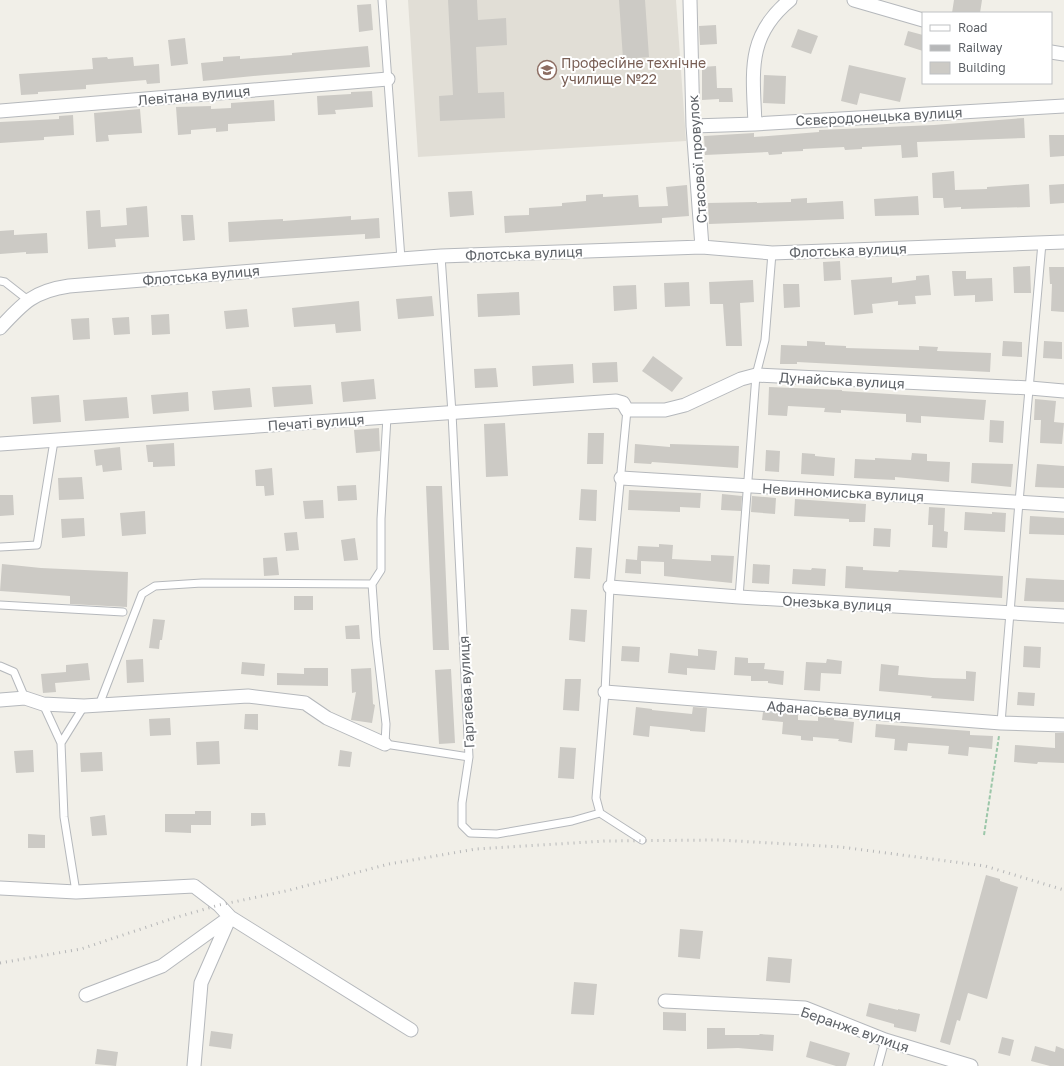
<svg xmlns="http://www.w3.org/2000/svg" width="1064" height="1066" font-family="'Golos Text',sans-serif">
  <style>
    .education { fill: #e1ded6 }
    .building { fill: #cccac5 }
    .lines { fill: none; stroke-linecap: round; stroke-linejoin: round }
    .service-casing { stroke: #b5b8bc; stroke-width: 9 }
    .minor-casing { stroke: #b5b8bc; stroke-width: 15 }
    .path { stroke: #9cc7a9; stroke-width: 2; stroke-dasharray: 4 2; stroke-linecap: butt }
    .service { stroke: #fff; stroke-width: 7 }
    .minor { stroke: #fff; stroke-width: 13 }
    .rail { stroke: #b6b7b8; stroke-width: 3; stroke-dasharray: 1 5; stroke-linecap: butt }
    .labels { text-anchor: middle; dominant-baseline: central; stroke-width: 4; stroke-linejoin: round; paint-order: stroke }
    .education-label { font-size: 14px; fill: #785e54; stroke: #fff; text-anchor: start }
    .street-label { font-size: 14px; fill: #5f6368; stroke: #fff }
  </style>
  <rect width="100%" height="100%" fill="#f1efe8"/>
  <path class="education" d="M408,0H676L686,141L418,157Z"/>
  <path class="building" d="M448,0H477L478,20L506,18L507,45L476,47L478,93L504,92L505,118L440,121L439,96L453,95Z
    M619,0H645L649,57L623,59Z
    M954,0H982L980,13H952Z
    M371,4L373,30L359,32L357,5Z
    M716,25L717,44L700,45L699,26Z
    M798,29L818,36L811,54L791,47Z
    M908,31L923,35V51L904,45Z
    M185,38L188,64L171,66L168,40Z
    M368,46L370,67L265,75L203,81L201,63L223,61V57L240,56V59L292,55V53Z
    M107,57L108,59L133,57L134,66L159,64L160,83L147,84L146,80L86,85V89L38,92V94L21,95L19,74L93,69L92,58Z
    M849,65L906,78L900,102L860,93L857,105L841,101Z
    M716,66L717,88H732L733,102H719V99L702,100V67Z
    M764,75L786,76L785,104L763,103Z
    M372,91L373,107L335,110L336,114L318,115L317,96L351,94V92Z
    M274,100L275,121L228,124V131L216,132V128L191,130V134L178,135L176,107L211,106V109L231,108V103Z
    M140,109L142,133L108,135L109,141L96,142L94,113Z
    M73,115L74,135L44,137V140L0,143V122L59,119V116Z
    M1024,118L1025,138L917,142L918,157L902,158L901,145L862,147V149L845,150L844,147L803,149V151L782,152V154L769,155L768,152L705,155L704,136L754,133V137L819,132V130L934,125Z
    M1049,135H1064V156L1050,157Z
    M954,171L955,190L987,189V187L1029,184L1030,207L961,209V207L944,208L943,198H933L932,173Z
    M1064,184V203L1050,204L1049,185Z
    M687,185L689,216L662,218V223L505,233L504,216L529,215V208L562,206V203L586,201V195L603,194V197L638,195L639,207L668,206L666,187Z
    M472,191L474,215L450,217L448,192Z
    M918,196L919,215L875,216L874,199Z
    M807,198V203L843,201L844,219L709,224L708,203L757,202V203L791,202V199Z
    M147,206L149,237L115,239L116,247L88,249L86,211L100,210L101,227L127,225L126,208Z
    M181,215H193L195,240L183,241Z
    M351,216V220L379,218L380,238L365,239V234L229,242L228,222L283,219V221Z
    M14,230V235L47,233L48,253L26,254V252L0,254V231Z
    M840,261L841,280L824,281L823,262Z
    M1030,266L1031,293H1014L1013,267Z
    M1049,267H1064V312L1051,311L1052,284H1050Z
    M952,271H966V279L992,278L993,301L975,302V295L954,296Z
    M929,275L931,295L915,296L916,304L898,305V301L872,304L873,313L854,315L851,280L892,277V283L916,280V276Z
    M753,280L754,302L740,303L742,346H726L723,304H710L709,282Z
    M689,282L690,306L665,307L664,283Z
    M783,284H799L800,307L784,308Z
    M636,285L637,309L614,311L613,286Z
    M519,292L520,315L478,317L477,294Z
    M432,296L434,316L398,319L396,299Z
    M359,301L361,331L336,333L335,324L294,327L292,308Z
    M247,309L249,327L226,329L224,311Z
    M169,314L170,334L152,335L151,315Z
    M129,317L130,334L114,335L112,318Z
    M89,318L90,339L73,340L71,319Z
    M807,341L825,342V345L846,346V348L919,350V346L938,347L937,351L991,353L990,372L797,362V364H780L781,345L807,346Z
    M1003,341L1022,342V357L1002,356Z
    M1044,341L1062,342V359L1043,358Z
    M653,356L683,378L672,392L642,371Z
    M617,362L618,382L593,383L592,363Z
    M573,364L574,383L533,386L532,366Z
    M496,368L498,387L475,388L474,369Z
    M374,379L376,399L343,402L341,382Z
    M311,385L313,404L274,407L272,387Z
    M769,387L842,390V391L986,400L984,420L921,416V423L906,422V414L841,410V413L824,412L825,408L788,406L787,416L768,415Z
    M250,388L252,407L214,410L212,391Z
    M188,392L189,411L153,414L151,395Z
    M59,395L61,422L33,424L31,397Z
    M127,397L129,418L85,421L83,400Z
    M1035,399L1056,401L1054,422L1064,423L1062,444L1040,443L1041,420H1034Z
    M990,420L1004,421L1003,443L989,442Z
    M505,423L508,476L486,477L484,424Z
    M379,428L380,451L356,453L354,430Z
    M588,433H604L603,464H587Z
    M174,443L175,466L153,467V462H148L146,445Z
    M635,444L670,447V444L739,446L738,468L652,462L651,464L634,463Z
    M120,447L122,470L103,472L102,465L96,466L94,450Z
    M766,450L780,451L779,472L765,471Z
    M802,453L815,454V456L835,458L834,476L801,474Z
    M912,453L927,454V461L950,462L949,482L895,477V480L854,478L855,459L875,460V458L911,460Z
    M972,463L1013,464L1011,487L971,483Z
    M1037,464L1064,466V488L1035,487Z
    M272,468L274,495L265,496L264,486H256L255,470Z
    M82,477L84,499L59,500L58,478Z
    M356,485L357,500L338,501L337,486Z
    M426,486H442L449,650H433Z
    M581,489L597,490L596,521L579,520Z
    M629,490L701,493L700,508L680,507V512L628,510Z
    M722,494L742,496L741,511L721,510Z
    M0,495H13L14,515L0,516Z
    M752,496L776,498L775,514L751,512Z
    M795,499L866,504L865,522H849V519L794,516Z
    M323,500L324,518L305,519L303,501Z
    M929,507L945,508L944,531L948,532L947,548L932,547L933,525H928Z
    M145,511L146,534L122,536L120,513Z
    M965,512L992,514V512L1006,513L1005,532L964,530Z
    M1030,516L1064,518V535L1029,534Z
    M84,518L85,536L62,538L61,519Z
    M874,528L891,529L890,547L873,546Z
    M297,532L299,550L286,551L284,533Z
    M355,538L358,560L344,561L341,540Z
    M659,544L673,545L672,559L711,561V555L734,556L732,583L664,576V562L641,561V574L625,573L626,559L637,560L638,546L659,547Z
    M576,547L592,548L590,579L574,578Z
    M277,557L279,575L264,576L263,558Z
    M2,564L41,568L128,572L127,607L70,604V596L0,591Z
    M753,564L770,565L769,584L752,583Z
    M846,566L863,567V570L898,572L899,570L1003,576L1002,598L845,588Z
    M812,568L826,569L825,586L792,584L793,569L811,570Z
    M1026,578L1064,580V602L1024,601Z
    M294,596H313V610H294Z
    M571,609L587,610L585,642L569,640Z
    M153,619L165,620L162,640H160L159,649L149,648Z
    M359,625L360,639H346L345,626Z
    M622,646L640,647L639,662L621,661Z
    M1024,646L1041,647L1040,668L1023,667Z
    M698,649L717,651L715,670L687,668V675L668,673L670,653L698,656Z
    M735,657L748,658V663H765L764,669L784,671L783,685L768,683V681H751V676L734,675Z
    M143,659L144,682L127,683L126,660Z
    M827,659L842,661L841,674L821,673L820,691L804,690L806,662L826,663Z
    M242,662L265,664L264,676L241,674Z
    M88,663L90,680L55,683L56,692L43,693L41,674L66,672V665Z
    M881,664L899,666L898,675L933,678L966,679V671L976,672L974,701L931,698L932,696L879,691Z
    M304,668H328V686L277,685V673L304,674Z
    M371,668L373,704L375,705L372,723L351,720L356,692L352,693L351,669Z
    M451,669L455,743L439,744L435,670Z
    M565,679H581L579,711L563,710Z
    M1018,692L1035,693L1034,706L1017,705Z
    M636,707L652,709V710L692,714L693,707L707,708L705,732L690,731V730L650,726L649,737L633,735Z
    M763,712L798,715V720L818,721V717L834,718V720L854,722L852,743L838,741L839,739L813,737V741L801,740V736L782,734L783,722L762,720Z
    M245,714H258V730L244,729Z
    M170,718L171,735L150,736L149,719Z
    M876,724L970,731V735L993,736L992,749L969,747L968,756L948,754L949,746L908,743L907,751L894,750L895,739L875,737Z
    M1055,733H1064V763L1038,762L1037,764L1014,762L1015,745L1055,748Z
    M219,741L220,764L197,765L196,742Z
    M560,747L576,748L574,779L558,778Z
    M33,750L34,772L16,773L14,751Z
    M340,750L352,752L350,767L338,766Z
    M102,752L103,771L81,772L80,753Z
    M195,811H211V825H191V833L165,832V814H195Z
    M251,813H265L266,825L251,826Z
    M105,815L107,835L92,836L90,817Z
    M28,834L45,835V848H28Z
    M986,875L1000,879V881L1018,887L987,999L968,993L960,1021L957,1020L950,1045L940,1042Z
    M680,929L703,931L700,959L678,957Z
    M768,957L792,959L790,983L766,981Z
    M574,982L597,984L594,1015L571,1014Z
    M869,1003L898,1010V1009L920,1014L916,1032L894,1027V1024L866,1016Z
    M663,1012L686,1013V1031L663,1030Z
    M707,1028H725V1035H759L760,1034L774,1035L773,1051L738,1048L707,1049Z
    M211,1031L233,1034L231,1049L209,1046Z
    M1002,1037L1014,1040L1010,1056L998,1053Z
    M810,1041L850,1053L846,1066H836L806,1057Z
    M1035,1046L1055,1052L1056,1046L1064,1049V1066H1050L1031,1061Z
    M97,1049L118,1052L116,1066L95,1064Z"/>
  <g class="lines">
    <defs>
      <path id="service" d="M382,0L401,259
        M0,281L5,282L28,300
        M627,410L610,587L605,692L596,798L600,813L642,840
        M387,417L381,519V570L372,584L376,639L386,724L385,744L469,757L452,413L441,256
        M0,547L37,545L54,441
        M739,597L756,375L765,340L772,253
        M0,605L123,612
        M0,666L14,672L25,698
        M43,704L61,743L64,817L76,892
        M99,705L142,594L155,586L202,583L372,584
        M1001,723L1019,502L1042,243
        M61,743L84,706
        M469,757L462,803V825L470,833L497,834L572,821L600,813
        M878,1066L885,1040"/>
      <path id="minor" d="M690,0L693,126L702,247
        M854,0L923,20
        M1051,52L1064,54
        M0,111L388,79
        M755,124C753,72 746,36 790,0
        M693,126L755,124L1064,106
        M0,328C23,303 34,291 69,286L401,259L441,256L702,247L772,253L1064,242
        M0,444L616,401L623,403L627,410H665L685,405L741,379L756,375L1030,388L1064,391
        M621,478L1064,505
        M610,587L739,597L1064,616
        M605,692L1001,723L1064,725
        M0,700L25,698L43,704L84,706L248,696L305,703L327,718L385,744
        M0,888L76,892L194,886L219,905L230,917L162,966L86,995
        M665,1001L805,1008L885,1040L971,1066
        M194,1066L201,983L230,917L411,1030"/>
    </defs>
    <use href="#service" class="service-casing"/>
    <use href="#minor" class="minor-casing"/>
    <path class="path" d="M984,835L999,736"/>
    <use href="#service" class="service"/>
    <use href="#minor" class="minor"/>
    <path class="rail" d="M0,963L81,949L174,918L219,905L286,891L389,864L476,849L605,841L719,840L841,847L985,866L1064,890"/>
  </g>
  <defs>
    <symbol id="university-ring" viewBox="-11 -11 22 22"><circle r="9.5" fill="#fff" stroke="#8d6e63" stroke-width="1.5"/><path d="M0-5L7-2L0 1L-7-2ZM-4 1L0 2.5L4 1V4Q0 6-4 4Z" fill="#8d6e63"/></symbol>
  </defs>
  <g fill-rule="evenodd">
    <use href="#university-ring" x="536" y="59" width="22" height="22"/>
  </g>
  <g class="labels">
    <g class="education-label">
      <text x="561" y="62">Професійне технічне<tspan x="561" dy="16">училище №22</tspan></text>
    </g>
    <g class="street-label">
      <text transform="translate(194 95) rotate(-5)">Левітана вулиця</text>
      <text transform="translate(879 116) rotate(-3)">Сєвєродонецька вулиця</text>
      <text transform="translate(697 159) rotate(-94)">Стасової провулок</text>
      <text transform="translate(848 250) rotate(-2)">Флотська вулиця</text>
      <text transform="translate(524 253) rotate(-2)">Флотська вулиця</text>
      <text transform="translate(201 275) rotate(-5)">Флотська вулиця</text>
      <text transform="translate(842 380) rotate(3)">Дунайська вулиця</text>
      <text transform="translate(316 422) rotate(-4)">Печаті вулиця</text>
      <text transform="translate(843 492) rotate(3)">Невинномиська вулиця</text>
      <text transform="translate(837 603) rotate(3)">Онезька вулиця</text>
      <text transform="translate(466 692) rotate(-93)">Гаргаєва вулиця</text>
      <text transform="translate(834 710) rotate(4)">Афанасьєва вулиця</text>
      <text transform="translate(855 1029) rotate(19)">Беранже вулиця</text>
    </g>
  </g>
  <rect x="922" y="12" width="130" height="72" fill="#ffffff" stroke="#bfc1c3"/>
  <rect x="930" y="25" width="20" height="6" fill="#ffffff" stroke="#bfc1c3"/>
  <text x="958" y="32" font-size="12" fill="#5f6368">Road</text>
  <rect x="930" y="45" width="20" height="6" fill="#b6b7b8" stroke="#bfc1c3"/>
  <text x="958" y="52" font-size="12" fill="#5f6368">Railway</text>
  <rect x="930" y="62" width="20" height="12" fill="#cccac5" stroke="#bfc1c3"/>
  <text x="958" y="72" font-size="12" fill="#5f6368">Building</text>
</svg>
